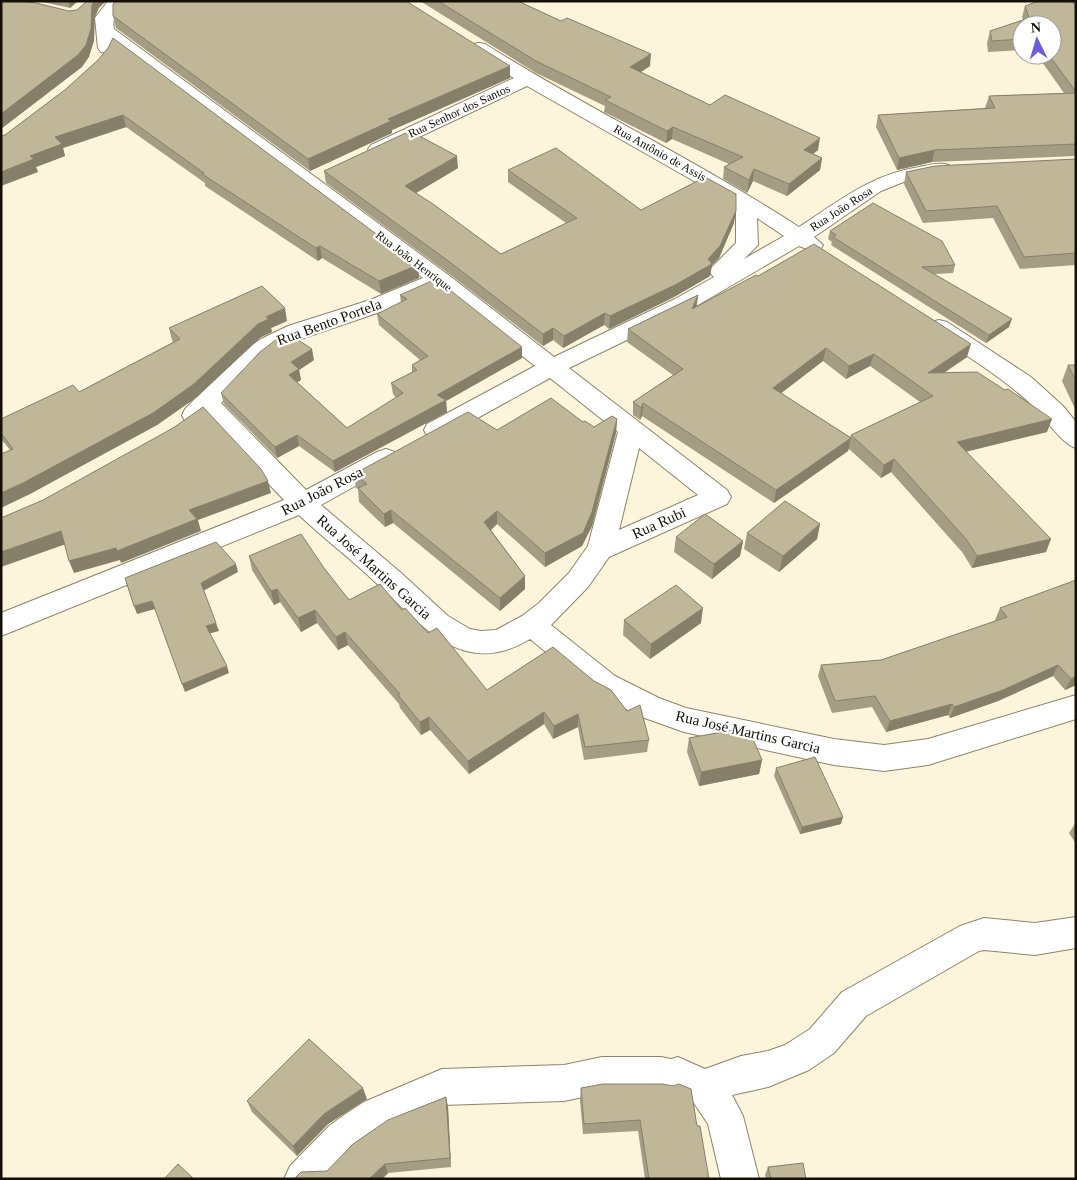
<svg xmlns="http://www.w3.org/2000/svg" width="1077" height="1180" font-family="Georgia,serif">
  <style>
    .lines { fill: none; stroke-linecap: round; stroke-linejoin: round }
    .minor-casing { stroke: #8d8367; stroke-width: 2 }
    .minor { fill: #fff; fill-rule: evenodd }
    .wall { fill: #a59d83; fill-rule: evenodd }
    .shaded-wall { fill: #867f6a }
    .building { fill: #c0b698; stroke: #867f6a }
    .labels { text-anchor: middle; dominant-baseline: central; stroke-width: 4.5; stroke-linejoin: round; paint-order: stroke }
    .far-street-label { font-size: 12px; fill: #141006; stroke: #fff }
    .street-label { font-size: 15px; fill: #141006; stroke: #fff }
  </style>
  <rect width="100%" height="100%" fill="#fdf4dc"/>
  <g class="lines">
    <defs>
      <path id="minor" d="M108,1H128C120,12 111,14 114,29L447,274L554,357L675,299L714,277L708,271L736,243V205L527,86L385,153L378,155L371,153L368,149L371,145L514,78L473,52L470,48L473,44L479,43L485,44C588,109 698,161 799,227C839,201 870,175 919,167C929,165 939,162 949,165L952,169L949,173L906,181L881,191L814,237L823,245L820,250L812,251L799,246L691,309L569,368L727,490L731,497L727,504L609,557L588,587L551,625L615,676L659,698L686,708L834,739L884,745L928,739L1076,695V719L928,765L884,771L834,765L684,732L639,716L595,692L530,639C461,681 420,622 374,581C350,558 323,538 299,515L1,636V613L284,500L206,418L194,423L185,421L182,415L185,409L240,354L261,339L288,326L370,300L423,278L116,48L113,52L107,53L101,52L98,48L95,18ZM757,218L784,236L744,259L758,245ZM437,289L535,366L427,424L424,430L427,436L436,439L445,436L550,378L618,432L588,546L569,573L539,603L522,616L496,630L481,631L470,629L448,616L400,572L321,505L395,464L399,458L395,452L386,449L377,452L306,490L221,403L257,365L286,344L386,310ZM639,448L698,495L619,530Z
        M939,320L947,322L1031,377L1063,406L1076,422V448C1062,444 1044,417 1032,405C1002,377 965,355 931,332L927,327L931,322Z
        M1076,917V948L1035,955L984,950L979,951L866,1016L834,1053L809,1070L768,1087L732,1095L743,1116L759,1179H721L708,1124L692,1100L677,1093L671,1095L661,1093H602L564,1101L443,1105L390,1128L355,1152L329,1179H284L290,1166L329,1126L347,1113L364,1102L442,1069L564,1065L602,1057H661L671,1059L678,1057L705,1069L741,1056L768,1051L785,1045L810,1029L842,992L960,926L984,918L1035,923Z"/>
    </defs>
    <use href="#minor" class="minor-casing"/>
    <use href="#minor" class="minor"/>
  </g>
  <path class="wall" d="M38,1H78L70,8Z
    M420,1H518L650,66L641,72L710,105L818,150L813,154L822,158L820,170L787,196L753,181L747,193L723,179L724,167L729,164L672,139L666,143L604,112L605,106L536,73Z
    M1072,3H1076V156L932,162L897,170L876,127L878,115L986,108H985L989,96L1064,93L1037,55H1052V25H1022V50L988,52L987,43L990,31L1023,20L1022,17L1025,6Z
    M113,16L510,78L392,130V133L310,171L116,28Z
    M98,60L418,265L419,278L381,294L322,258L318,261L205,186V183L126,127L63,148L65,156L36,167L38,172L5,135L66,89Z
    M1076,159V265L1020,269L993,218L923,223L904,184L906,172Z
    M458,168L416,193L501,254L566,223L508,182V170L641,210L734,223L719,258L712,265L710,276L674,297L609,329L604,325L563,348L553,340L543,346L448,273L326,183L324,171Z
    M830,231L955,265L953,273L934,274L1009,327L986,343L831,245L832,242L828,239Z
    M758,276L967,357L944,373L1047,432L966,451L1046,552L972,568L962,552L891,472L881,478L849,449L848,451L774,503L642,416L640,420L633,415V402L673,375L627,342L628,329L698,295L697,307ZM823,361L846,379L870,366L920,402L851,435L850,437L781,393Z
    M400,295L522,358L446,401L447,412L335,472L299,446L277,458L224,404L221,393L314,360L299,370L301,380L297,382L347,428L396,398L393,394L391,383L412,372V365L420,360L379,325L377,314L401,303Z
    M287,321L271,328L272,332L261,337L197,397L157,425L28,495L10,450L1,439V419L79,392L173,342L172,340L169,328Z
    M1068,365H1076V411L1062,381Z
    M617,419L616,433L592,526L582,546L545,567L497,524L491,530L525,576V589L500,611L393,523L385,527L359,502L358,489L356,488L354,474L497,430L583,422L594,427Z
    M820,524L817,539L779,572L744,549L747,533Z
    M676,537L743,541L740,556L712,579L674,552Z
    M249,556L324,568L349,600L402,610L428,633L487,690L553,647L649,740L647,752L584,760L578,727L553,739L544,724L469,774L430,730L421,735L400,708L399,704L348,645L338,650L317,623L301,632L280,602L274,605L252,570Z
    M1076,580V685L1065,690L1053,676L998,701L950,718L948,715L886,732L872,707L832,713L818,676L821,665L881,660L996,621L995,620L1000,608Z
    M624,620L701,623L650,659L623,635Z
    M689,738L762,760L759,774L699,786L687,752Z
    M776,768L841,824L800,834L774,776Z
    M1076,822V844L1069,833Z
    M581,1088L697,1126L709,1179H645L638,1131L583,1134L580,1100Z
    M446,1097L448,1107L451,1167L388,1173L382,1179H294L327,1171Z
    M367,1099L328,1124L297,1156L252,1112L247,1101Z
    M768,1167L806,1179H766L765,1175Z"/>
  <path class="shaded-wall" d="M68,1H78L70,8Z
    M94,1H106L99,8L95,17L94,41L89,57L82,67L1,129V114L92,5Z
    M651,54L650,66L630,79V67Z
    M510,66V78L392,130V133L310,171L308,159L388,119Z
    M123,115L126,127L63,148L65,156L36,167L38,172L1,186V172L30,156L55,137Z
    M673,127L672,139L666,143L667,131Z
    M820,138L818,150L802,162L804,150Z
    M935,150L932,162L897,170L899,158Z
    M457,156L458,168L406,199L405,186Z
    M822,158L820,170L787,196L789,184Z
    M754,169L753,181L747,193L749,180Z
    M736,211L734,223L719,258L712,265L710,276L674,297L609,329L610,316L708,259Z
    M320,246L322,258L318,261L316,248Z
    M418,265L419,278L381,294L379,281Z
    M698,295L696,308L692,309Z
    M285,308L287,321L271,328L272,332L261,337L197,397L157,425L28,495L1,508V493L266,317Z
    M605,313L604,325L563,348L564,336Z
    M1012,319L1009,327L986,343L989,335Z
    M553,328V340L543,346V334Z
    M971,344L967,357L924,386L928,373Z
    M522,347V358L446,401L447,412L335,472L333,461L437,395Z
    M826,348L823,361L771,401L773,388Z
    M312,349L314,360L299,370L301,380L291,386L289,375L291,362Z
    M874,354L870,366L846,379L849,366Z
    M643,403L642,416L640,420L641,408Z
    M617,419L616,433L592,526L582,546L545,567V553Z
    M1052,419L1047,432L953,455L957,442Z
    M297,435L299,446L277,458L275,447Z
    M851,438L848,451L774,503L776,490Z
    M894,459L891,472L881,478L884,465Z
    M268,481L271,493L198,520L201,531L121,563L120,560L74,573L69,561L189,510Z
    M391,510L393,523L385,527L384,514Z
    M497,511V524L485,535L484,522Z
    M820,524L817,539L779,572L783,556Z
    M61,531L66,544L1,567V552Z
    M1051,539L1046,552L972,568L977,556Z
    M743,541L740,556L712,579L714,564Z
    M236,564L238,572L203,591L201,583Z
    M525,576V589L500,611V598Z
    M277,589L280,602L274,605L271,591Z
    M152,601L155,609L137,614L134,606Z
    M703,608L701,623L650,659L651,644Z
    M315,610L317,623L301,632L298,618Z
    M216,623L219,631L208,634L206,626Z
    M345,632L348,645L338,650L336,637Z
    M1058,665L1053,676L998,701L950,718L954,707Z
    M227,666L229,673L185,692L182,684Z
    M1076,676V685L1065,690L1071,679Z
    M952,704L948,715L886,732L890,721Z
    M544,712V724L469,774L468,761Z
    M578,714V727L553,739L554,726Z
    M429,717L430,730L421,735L420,722Z
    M762,760L759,774L699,786L701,772Z
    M843,817L841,824L800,834L802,827Z
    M363,1088L367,1099L328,1124L297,1156L293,1146L324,1114Z
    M446,1097L448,1107L451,1167L450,1158Z
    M385,1164L388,1173L382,1179H369Z"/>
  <path class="building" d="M1,1H21L36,3L69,11L77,10L87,1H94L92,5L91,29L86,45L78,55L1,114Z
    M116,1H406L510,66L388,119L391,121L308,159L113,16V4Z
    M438,1H518L561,21L567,18L651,54L630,67L710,105L725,95L820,138L804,150L822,158L789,184L754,169L749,180L724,167L743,157L673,127L667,131L605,100L611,97L536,61Z
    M1039,1H1071L1072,3H1076V92L1049,55H1052V25H1022V39L992,41L990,31L1029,18L1025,6Z
    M113,38L418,265L379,281L320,246L316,248L202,174L204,173L123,115L55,137L62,144L30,156L34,159L1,172V136L5,135L66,89L98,60L108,48Z
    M1076,93V144L935,150L899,158L878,115L995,108L989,96Z
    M410,131L457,156L405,186L433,204L501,254L577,218L508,170L556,148L641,210L705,177L736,194V211L720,246L708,259L712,264L675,285L610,316L605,313L564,336L553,328L543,334L447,260L324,171Z
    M1076,159V253L1024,257L997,206L926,211L906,172L935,166Z
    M873,203L942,241L955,265L922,267L1012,319L989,335L833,237L836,235L830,231Z
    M814,244L971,344L928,373L977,372L1005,390L1008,389L1052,419L957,442L1051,539L977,556L966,539L894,459L884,465L851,435L933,396L874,354L849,366L826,348L773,388L851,438L776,490L643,403L641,408L633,402L683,369L628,329L698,295L692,309L756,275L758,276Z
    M436,279L522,347L437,395L446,400L333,461L297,435L275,447L221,393L260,352L277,339L289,334L312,349L291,362L299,369L289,375L347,428L403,393L391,383L417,370L412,365L428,356L377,314L407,299L400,295Z
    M262,286L285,308L266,317L269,319L258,324L194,384L153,413L23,483L1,493V454L13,449L1,433V419L73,385L79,392L180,339L169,328Z
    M1068,365H1076V381Z
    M551,398L583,422L585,421L594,427L612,416L617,419L592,512L583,533L545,553L497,511L484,522L525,576L500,598L391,510L384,514L358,488L367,484L354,474L468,412L497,430Z
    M203,407L261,469L268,481L189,510L197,519L117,551L116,548L69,561L61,531L1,552V518L43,500L173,428Z
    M785,501L820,524L783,556L747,533Z
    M705,514L743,541L714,564L676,537Z
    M301,534L324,568L349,600L380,584L402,610L405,608L428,633L437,628L487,690L553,647L594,681L611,690L627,711L640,705L649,740L585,747L578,714L554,726L544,712L468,761L429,717L420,722L398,695L400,694L345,632L336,637L315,610L298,618L277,589L271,591L249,556Z
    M216,542L236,564L201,583L216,623L206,626L227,666L182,684L152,601L134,606L125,578Z
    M1076,580V676L1071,679L1058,665L1003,690L954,707L952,704L890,721L875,696L835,701L821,665L881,660L1007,617L1000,608Z
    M676,585L703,608L651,644L624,620Z
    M733,730L751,734L762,760L701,772L689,738Z
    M815,757L843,817L802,827L776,768Z
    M309,1039L363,1088L324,1114L293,1146L247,1101Z
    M603,1084H663L673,1086L679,1084L691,1089L697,1126H700L709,1179H649L640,1120L584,1124L581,1088Z
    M446,1097L450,1158L385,1164L369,1179H294L301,1172L327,1171L353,1144L388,1120Z
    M803,1163L806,1179H771L768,1167Z
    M178,1164L194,1179H164Z"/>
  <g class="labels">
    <g class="far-street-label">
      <text transform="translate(459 111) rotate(-25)">Rua Senhor dos Santos</text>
      <text transform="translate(660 153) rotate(29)">Rua Antônio de Assis</text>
      <text transform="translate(841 209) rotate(-33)">Rua João Rosa</text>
      <text transform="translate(414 261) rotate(37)">Rua João Henrique</text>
    </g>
    <g class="street-label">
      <text transform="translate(329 322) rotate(-20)">Rua Bento Portela</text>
      <text transform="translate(322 491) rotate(-27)">Rua João Rosa</text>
      <text transform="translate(659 523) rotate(-24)">Rua Rubi</text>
      <text transform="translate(374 567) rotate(42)">Rua José Martins Garcia</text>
      <text transform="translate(748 732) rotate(13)">Rua José Martins Garcia</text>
    </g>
  </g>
  <rect width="1077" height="1180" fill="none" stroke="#141006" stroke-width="5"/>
  <g transform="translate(1037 40) rotate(355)"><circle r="24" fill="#ffffff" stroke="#a19f9b"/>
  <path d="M0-4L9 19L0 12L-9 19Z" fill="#6c5ed8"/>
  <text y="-8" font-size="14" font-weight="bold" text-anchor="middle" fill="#141006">N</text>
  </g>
</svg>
